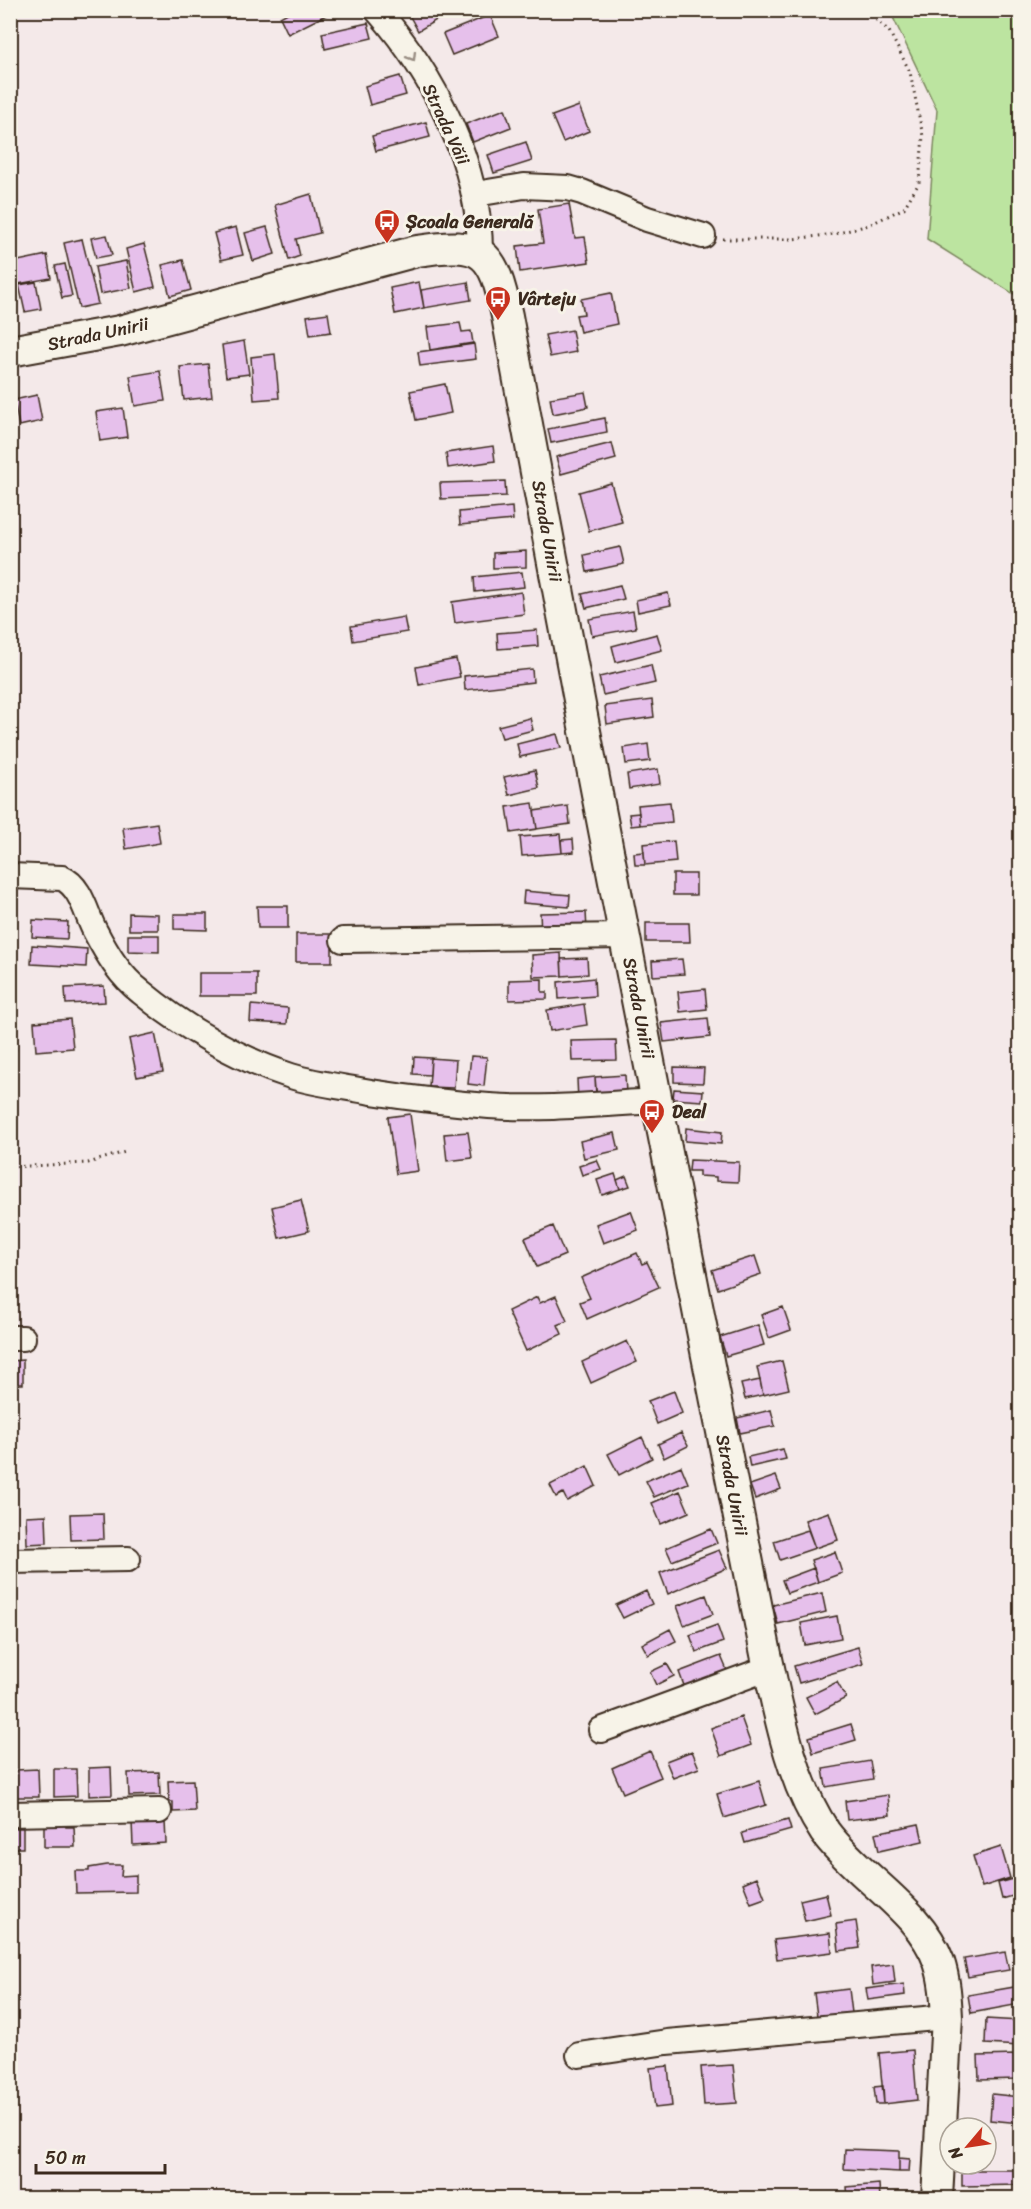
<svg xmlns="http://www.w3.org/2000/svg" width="1031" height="2209" font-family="Sriracha,sans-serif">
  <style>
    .green { fill: #bce4a0; stroke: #7c875f; stroke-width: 1.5 }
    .building { fill: #e6c0eb; stroke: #3b2a1e; stroke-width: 1.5 }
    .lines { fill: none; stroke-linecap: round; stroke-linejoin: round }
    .minor-casing { stroke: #3b2a1e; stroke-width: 28 }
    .major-casing { stroke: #3b2a1e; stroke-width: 34 }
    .path { stroke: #3b2a1e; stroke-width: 3; stroke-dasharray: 1.5 4.5; stroke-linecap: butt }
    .minor { stroke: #f7f3e8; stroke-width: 24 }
    .major { stroke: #f7f3e8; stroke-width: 30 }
    .oneway { stroke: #998e83 }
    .labels { text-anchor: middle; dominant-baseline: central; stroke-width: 6; stroke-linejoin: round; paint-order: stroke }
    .street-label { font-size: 18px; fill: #3b2a1e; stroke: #f7f3e8 }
    .poi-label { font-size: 18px; font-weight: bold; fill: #3b2a1e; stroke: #f7f3e8; text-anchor: start }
  </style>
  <rect width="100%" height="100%" fill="#f4e9e9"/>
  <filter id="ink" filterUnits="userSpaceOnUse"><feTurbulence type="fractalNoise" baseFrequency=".0167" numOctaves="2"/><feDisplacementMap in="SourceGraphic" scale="12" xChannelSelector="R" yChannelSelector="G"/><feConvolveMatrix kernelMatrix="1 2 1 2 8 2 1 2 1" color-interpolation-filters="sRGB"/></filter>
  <g filter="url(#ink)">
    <path class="green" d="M890,11H1020V298L927,239L937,110Z"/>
    <path class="building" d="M293,10H336L288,34L280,17Z
      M413,10H453L418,31L408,13Z
      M490,15L499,36L452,55L443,34Z
      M368,23L372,38L325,49L322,33Z
      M400,76L406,95L370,105L365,86Z
      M579,106L589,131L563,142L552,116Z
      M505,109L511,127L473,142L466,124Z
      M426,122L430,137L376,151L372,136Z
      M526,142L532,161L494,173L488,155Z
      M311,194L320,233L296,239L300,256L289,260L275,205Z
      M569,204L575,238L585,237L589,262L520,272L517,246L543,243L538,209Z
      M236,227L243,255L221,260L214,233Z
      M267,227L275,254L253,261L245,233Z
      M107,235L112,255L96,258L91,238Z
      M82,239L98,304L79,308L64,243Z
      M144,244L155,287L136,292L126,249Z
      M47,255L51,278L18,284L13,262Z
      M183,260L191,290L170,296L162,265Z
      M126,261L131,288L100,294L95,267Z
      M65,264L72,296L62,298L55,266Z
      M36,282L41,309L25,312L19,285Z
      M419,282L424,308L395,314L390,288Z
      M468,282L471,300L424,308L421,290Z
      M611,293L617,324L580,332L576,315L584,314L581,299Z
      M328,313L331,332L310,335L307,316Z
      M460,323L462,332L471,331L473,343L430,350L427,327Z
      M572,330L576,352L550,357L545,335Z
      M244,341L249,374L226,377L222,345Z
      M474,344L476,359L420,366L418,352Z
      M275,354L279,398L254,400L251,357Z
      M208,364L212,397L184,400L180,367Z
      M160,371L165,401L135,406L130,376Z
      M445,384L451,413L416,420L410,391Z
      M585,392L588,407L553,414L550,398Z
      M37,395L42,421L19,426L14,400Z
      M123,408L127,437L100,441L96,412Z
      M605,418L607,432L551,443L548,429Z
      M612,443L616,459L561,474L556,457Z
      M493,446L495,461L448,468L446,453Z
      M505,481L506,496L441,499L440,483Z
      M611,483L622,522L589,531L579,492Z
      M512,507L513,520L460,525L459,512Z
      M620,547L624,564L587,572L584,555Z
      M526,551V567L493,568V553Z
      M522,572L524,587L475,592L474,577Z
      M620,585L624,599L586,608L582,594Z
      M521,592L524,614L455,623L452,602Z
      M668,593L671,605L638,612L636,600Z
      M633,611L636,628L592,636L589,619Z
      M404,617L407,632L353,641L351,626Z
      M537,630L538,646L498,649L497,633Z
      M657,634L662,650L616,662L612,646Z
      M456,659L460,677L419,685L416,667Z
      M651,665L655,683L603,695L599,677Z
      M532,669L533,682L465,690L464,676Z
      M652,700L654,717L607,724L605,706Z
      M530,718L533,730L502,738L498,726Z
      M557,734L561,748L520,757L517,744Z
      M648,744L650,761L626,764L624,748Z
      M658,769L660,784L629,789L627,774Z
      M535,770L539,788L509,795L504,777Z
      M670,802L672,822L640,825L638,805Z
      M533,803L537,829L511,833L507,807Z
      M568,806L570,824L537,829L534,811Z
      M639,813L640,825L631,826L629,814Z
      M157,823L160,843L126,849L123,828Z
      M560,834L562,853L522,856L520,837Z
      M573,839L574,852L562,853L561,840Z
      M674,841L676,862L645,865L643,844Z
      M644,852L645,865H635L634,853Z
      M673,874H696V895H673Z
      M524,891L570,895L569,907L523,903Z
      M257,906H288V928H258Z
      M586,912L587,930L541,932L540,913Z
      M129,913L158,914V930H129Z
      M174,914H207V930L174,929Z
      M33,920L68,922L67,939L32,937Z
      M646,923H689L690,942H646Z
      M296,934H332V962H296Z
      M128,935H159V952L128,951Z
      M32,945L87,949L86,967L31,964Z
      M561,953L562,976L533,977L532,955Z
      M587,958L588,974L562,976L561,959Z
      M682,959L684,974L653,976L652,961Z
      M199,973H257V996H199Z
      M594,978L595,996L559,999L558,982Z
      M542,979V992H547V999L509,1000V980Z
      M104,986L105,1002L66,1004L65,988Z
      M705,989L707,1009L680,1012L678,992Z
      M584,1004L587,1025L550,1031L547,1010Z
      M251,1005L288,1008L287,1024L250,1022Z
      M708,1018L710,1037L664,1042L661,1023Z
      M70,1019L73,1048L36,1051L34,1022Z
      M10,1023H12L16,1050H10Z
      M155,1033L163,1072L137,1077L129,1039Z
      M616,1040L617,1060L572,1061L571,1041Z
      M471,1056L487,1057L484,1086L468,1084Z
      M414,1057L431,1058L430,1075L413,1074Z
      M431,1058L456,1060L454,1088L429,1087Z
      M674,1067L704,1068L703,1083L674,1082Z
      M625,1075L626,1093L596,1095L595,1077Z
      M595,1077L597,1100L578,1101L577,1079Z
      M674,1089L703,1091L702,1101L673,1099Z
      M410,1114L418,1171L396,1174L388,1117Z
      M686,1128L722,1132L721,1144L685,1141Z
      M468,1132L472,1158L447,1161L444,1134Z
      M615,1133L619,1150L584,1158L580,1141Z
      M597,1160L601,1169L582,1175L579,1166Z
      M690,1160L739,1162L738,1182L716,1181V1177L699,1176V1171H689Z
      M615,1174L620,1189L602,1195L597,1180Z
      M626,1176L630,1186L620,1189L617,1180Z
      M301,1200L309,1231L279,1238L272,1207Z
      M631,1211L638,1230L603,1243L596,1224Z
      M553,1226L565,1255L537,1267L525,1238Z
      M637,1253L642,1264L647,1262L659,1287L587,1319L580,1302L590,1298L581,1278Z
      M755,1256L761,1274L718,1289L712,1270Z
      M556,1296L567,1321L558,1325L562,1334L526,1351L508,1311L537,1297L540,1303Z
      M783,1307L791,1330L769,1338L761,1315Z
      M758,1325L764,1345L726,1356L720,1337Z
      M627,1341L637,1362L591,1383L582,1362Z
      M23,1360V1384H10V1361Z
      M782,1361L789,1389L763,1395L757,1367Z
      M760,1380L763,1395L745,1399L741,1384Z
      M674,1391L682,1413L657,1424L648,1401Z
      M771,1410L775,1426L740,1433L737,1418Z
      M681,1433L688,1446L664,1458L658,1444Z
      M642,1437L652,1458L619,1475L608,1454Z
      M783,1449L786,1459L750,1467L748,1457Z
      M587,1466L596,1486L567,1501L563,1493L556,1497L550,1485Z
      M681,1466L688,1483L654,1497L646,1481Z
      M776,1476L781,1489L755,1499L750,1485Z
      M680,1491L689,1512L661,1524L652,1503Z
      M829,1512L838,1540L815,1548L805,1520Z
      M103,1513L104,1539L71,1540L70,1514Z
      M46,1515L47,1543L27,1544L26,1516Z
      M711,1529L717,1543L672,1561L666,1548Z
      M808,1530L815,1548L780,1560L774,1541Z
      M719,1550L727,1568L668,1594L660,1573Z
      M835,1552L842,1573L818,1582L811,1560Z
      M814,1568L818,1582L787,1593L782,1580Z
      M646,1591L652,1604L623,1618L616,1605Z
      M822,1593L826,1612L778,1624L773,1605Z
      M706,1595L713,1614L684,1625L677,1606Z
      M837,1616L841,1638L805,1645L801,1623Z
      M717,1625L723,1642L696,1652L690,1635Z
      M670,1629L676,1641L648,1655L642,1644Z
      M858,1647L863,1664L799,1683L794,1666Z
      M721,1656L729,1675L686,1691L679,1672Z
      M667,1664L674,1676L656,1685L650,1672Z
      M837,1682L846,1698L815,1714L806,1697Z
      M741,1717L751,1745L721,1756L711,1728Z
      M851,1724L856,1740L813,1753L809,1737Z
      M650,1751L661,1777L623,1793L612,1768Z
      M692,1751L699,1768L673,1778L666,1761Z
      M870,1761L873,1779L826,1787L823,1769Z
      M111,1767L112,1795L89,1796V1768Z
      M38,1769L39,1797H16V1770Z
      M54,1769H76L77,1796L54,1797Z
      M159,1772L160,1795L129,1796L128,1773Z
      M193,1780L195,1811L173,1812V1802H169L168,1781Z
      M759,1781L766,1805L724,1818L717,1794Z
      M888,1795L890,1815L847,1820L845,1801Z
      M788,1820L791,1830L745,1843L742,1833Z
      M165,1821L166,1843L133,1845L132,1822Z
      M66,1822V1827H74L75,1847H44V1823Z
      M10,1824H14V1828H23V1848H10Z
      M919,1824L923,1841L879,1851L875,1833Z
      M1001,1847L1010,1878L982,1887L973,1856Z
      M107,1865H122L121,1876L136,1875V1892L76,1893L75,1871H89V1868Z
      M757,1877L765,1898L751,1903L743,1883Z
      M1020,1877V1894L1002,1899L998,1883Z
      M826,1894L831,1915L805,1921L800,1900Z
      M856,1921L860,1948L839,1951L836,1924Z
      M830,1933L832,1952L777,1959L774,1940Z
      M1005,1952L1009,1970L968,1977L964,1959Z
      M893,1964L895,1982L873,1985L871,1967Z
      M904,1984L905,1995L868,2000L866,1989Z
      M1020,1986V2004L971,2013L968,1995Z
      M849,1989L852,2013L817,2016L814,1993Z
      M986,2019L1020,2021V2046L985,2044Z
      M913,2050L917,2100L884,2104L879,2053Z
      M1016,2055L1017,2079L979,2080L978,2056Z
      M733,2065L737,2103L704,2105L701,2067Z
      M668,2066L672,2106L655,2108L650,2068Z
      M883,2086L884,2104H876L874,2087Z
      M992,2094L1020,2097V2123L990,2120Z
      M845,2149L899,2151V2172L844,2169Z
      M899,2158L910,2159L909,2172H899Z
      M962,2170H1020V2185L962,2186Z
      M879,2184L880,2198H848L847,2187Z"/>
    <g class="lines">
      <defs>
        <path id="minor" d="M377,10C434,75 480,164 480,252
          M476,194L524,186L568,188L582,192L647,219L703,236
          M10,876L62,878C81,886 86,914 95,931C107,954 120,976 141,992C183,1027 238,1059 291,1076C316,1084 345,1087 371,1092C410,1098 449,1103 489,1106C544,1110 601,1104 657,1101
          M343,940L625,936
          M10,1338H23
          M10,1561L128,1559
          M601,1730L769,1668
          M10,1814L159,1811
          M579,2055L667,2042L947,2017"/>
        <path id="major" d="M10,351L120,331L417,251C485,240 493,252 507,316C589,763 678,1209 766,1654C779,1714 791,1781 825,1832C836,1847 850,1860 863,1872C892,1899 925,1924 939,1962C945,1980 946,1999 947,2017L937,2198"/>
      </defs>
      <use href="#minor" class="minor-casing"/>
      <use href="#major" class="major-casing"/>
      <path class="path" d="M723,239H793L835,234L869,225L904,208L919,183L923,136L910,72L889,31L865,10
        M10,1167L88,1163L125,1152"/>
      <use href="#minor" class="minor"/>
      <use href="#major" class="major"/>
    </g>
    <defs><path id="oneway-chevron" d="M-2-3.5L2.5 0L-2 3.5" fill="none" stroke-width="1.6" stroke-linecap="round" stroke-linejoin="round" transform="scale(1.5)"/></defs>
    <use class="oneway" href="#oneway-chevron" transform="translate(412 57) rotate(59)"/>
  </g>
  <defs>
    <symbol id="bus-pin" viewBox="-11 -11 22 30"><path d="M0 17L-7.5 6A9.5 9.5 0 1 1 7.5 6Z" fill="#c8321e" stroke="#f7f3e8"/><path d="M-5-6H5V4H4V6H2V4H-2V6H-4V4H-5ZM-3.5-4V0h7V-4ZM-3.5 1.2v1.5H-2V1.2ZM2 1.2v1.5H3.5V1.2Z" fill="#fff"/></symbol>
  </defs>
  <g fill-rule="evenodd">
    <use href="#bus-pin" x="372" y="207" width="30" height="40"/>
    <use href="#bus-pin" x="483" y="284" width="30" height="40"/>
    <use href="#bus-pin" x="637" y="1097" width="30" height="40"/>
  </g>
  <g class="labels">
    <g class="street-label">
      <text transform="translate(446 124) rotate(65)">Strada Văii</text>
      <text transform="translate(98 334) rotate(-12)">Strada Unirii</text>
      <text transform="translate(547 531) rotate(80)">Strada Unirii</text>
      <text transform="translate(639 1008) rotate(79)">Strada Unirii</text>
      <text transform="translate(732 1485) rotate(79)">Strada Unirii</text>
    </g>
    <g class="poi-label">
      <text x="406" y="222">Școala Generală</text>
      <text x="518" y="299">Vârteju</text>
      <text x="672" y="1112">Deal</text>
    </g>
  </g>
  <rect width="1031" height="2209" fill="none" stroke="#f7f3e8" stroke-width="36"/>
  <rect x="18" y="18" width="995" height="2173" fill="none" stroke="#3b2a1e" stroke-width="2" filter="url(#ink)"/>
  <g transform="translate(968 2146) rotate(241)"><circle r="28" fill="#f7f3e8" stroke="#aca397" stroke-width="1.5"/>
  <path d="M0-4.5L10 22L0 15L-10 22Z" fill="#c8321e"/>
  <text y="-9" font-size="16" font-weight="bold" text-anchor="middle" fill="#3b2a1e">N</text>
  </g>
  <path d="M36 2164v9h129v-9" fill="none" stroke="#3b2a1e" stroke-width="3"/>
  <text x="45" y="2164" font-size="18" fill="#3b2a1e" stroke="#f7f3e8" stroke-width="4.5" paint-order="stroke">50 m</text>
</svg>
